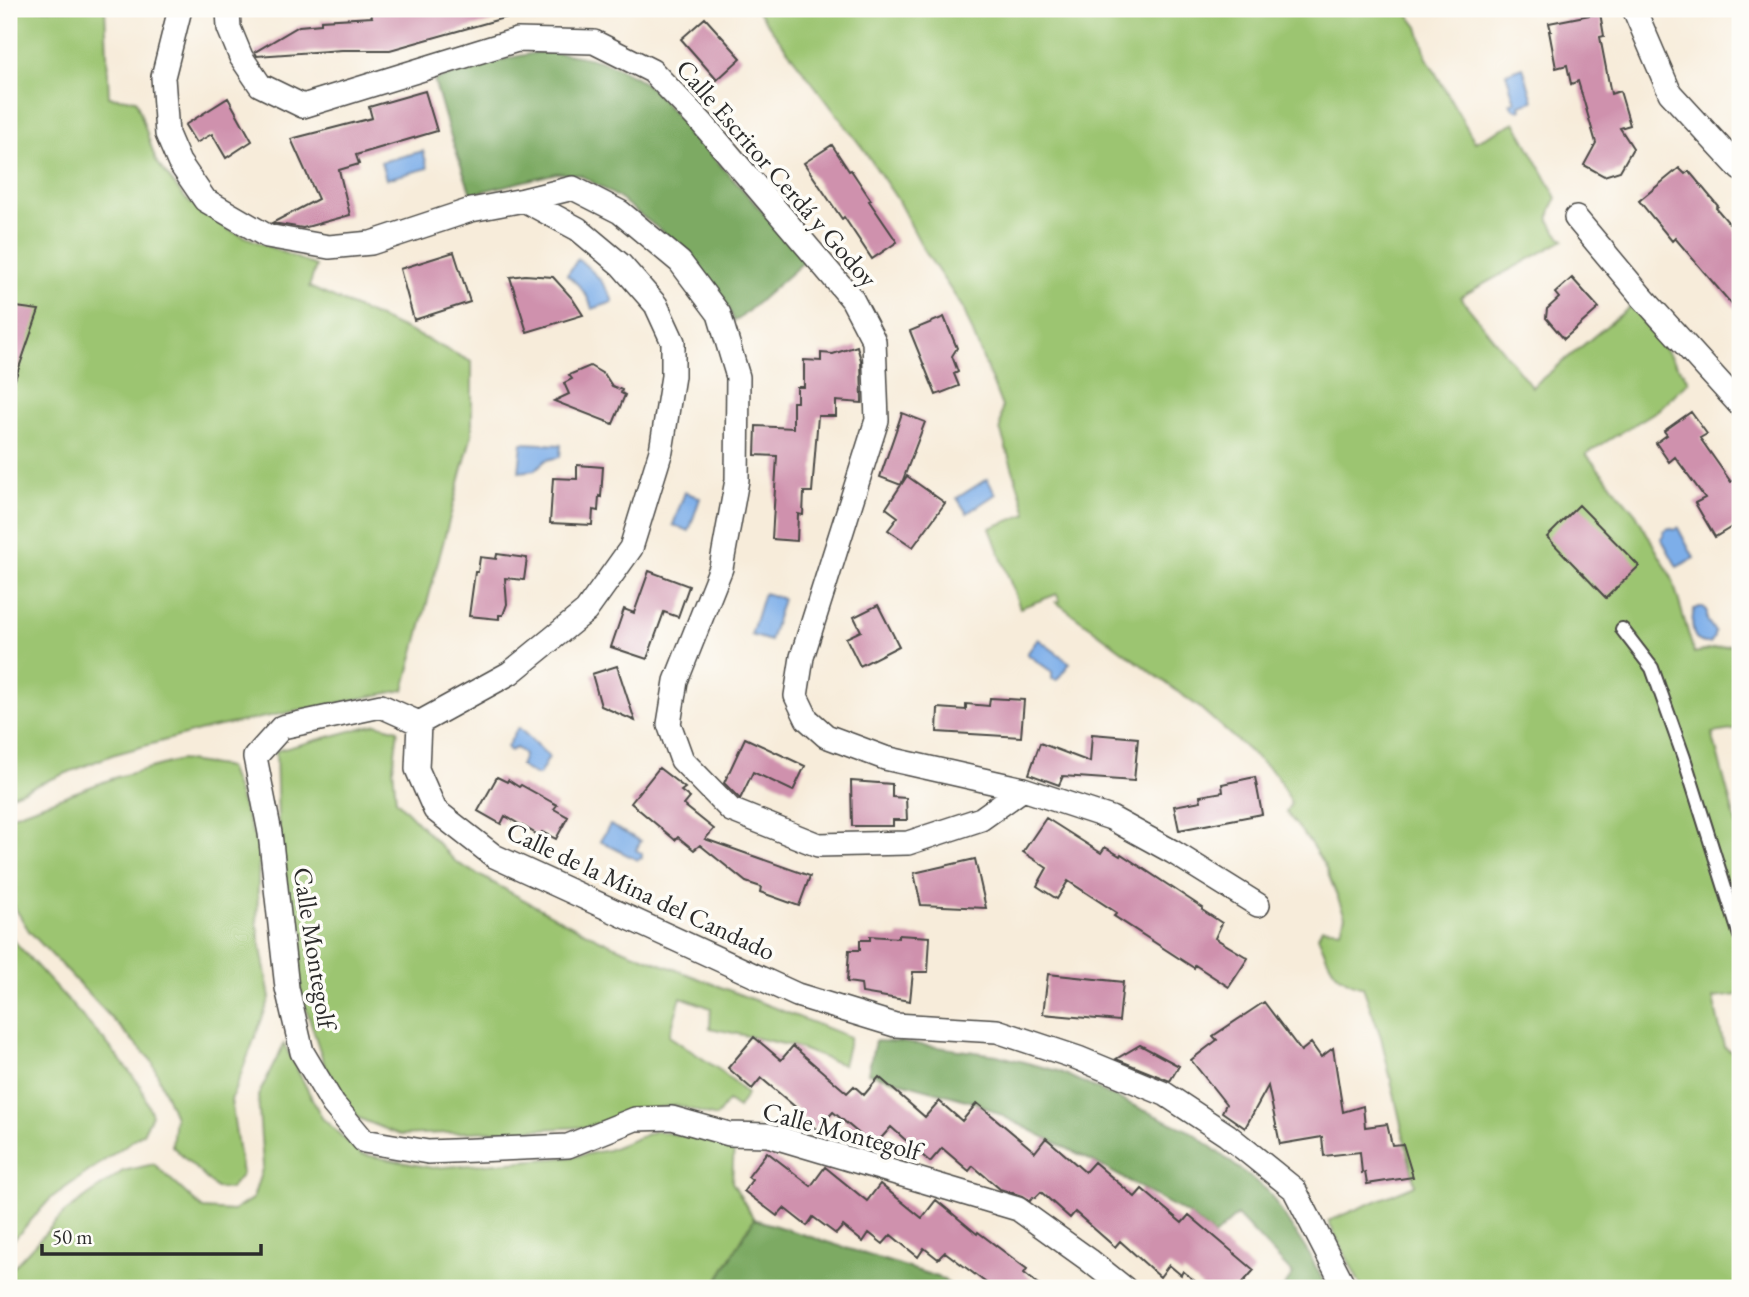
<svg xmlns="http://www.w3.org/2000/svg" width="1749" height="1297" font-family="'EB Garamond',serif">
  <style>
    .green { fill: #9cc571; stroke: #64784e; stroke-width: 2 }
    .forest { fill: #7daa63; stroke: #546a47; stroke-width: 2 }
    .water { fill: #7daee9; stroke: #546c8a; stroke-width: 2 }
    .building { fill: #cf91ad }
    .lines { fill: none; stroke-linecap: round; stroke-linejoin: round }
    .service-casing { stroke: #4a4845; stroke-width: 16 }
    .minor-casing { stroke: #4a4845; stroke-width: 26 }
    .service { stroke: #fff; stroke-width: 12 }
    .minor { stroke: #fff; stroke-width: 23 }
    .labels { text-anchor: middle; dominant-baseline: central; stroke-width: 7; stroke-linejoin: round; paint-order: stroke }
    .street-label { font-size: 26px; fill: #2b2b2b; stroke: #fdfcf7 }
  </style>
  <rect width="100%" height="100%" fill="#fdfcf7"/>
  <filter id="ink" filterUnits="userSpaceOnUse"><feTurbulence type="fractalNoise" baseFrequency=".0143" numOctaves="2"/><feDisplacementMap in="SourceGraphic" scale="14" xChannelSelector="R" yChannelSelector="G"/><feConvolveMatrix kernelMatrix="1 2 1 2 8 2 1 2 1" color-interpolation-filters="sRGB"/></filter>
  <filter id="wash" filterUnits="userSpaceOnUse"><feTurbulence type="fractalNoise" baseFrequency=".00686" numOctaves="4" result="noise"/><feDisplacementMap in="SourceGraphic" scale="28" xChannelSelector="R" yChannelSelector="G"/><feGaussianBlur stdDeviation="1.57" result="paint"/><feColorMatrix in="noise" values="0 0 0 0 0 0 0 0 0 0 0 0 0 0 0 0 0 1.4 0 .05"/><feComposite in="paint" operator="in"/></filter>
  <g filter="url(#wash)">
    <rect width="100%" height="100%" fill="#f7ecda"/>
    <path class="green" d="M9,9H105L109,97L136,100L156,161L186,199L229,230L316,266L309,287L420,336L472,362V434L404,690L210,728L112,755L9,796V121L11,79L9,70Z
      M756,9H1404L1418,27L1427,58L1475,142L1515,122L1557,198C1545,217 1548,225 1564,240L1460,297L1532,387L1631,306L1689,381L1658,410L1586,454L1636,514L1672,578L1694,653L1740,643V729L1712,733L1740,839V993L1738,995L1713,998L1724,1047L1740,1057V1288H1362L1328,1221L1415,1185L1381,1037L1363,987C1331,978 1330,964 1318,936L1322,928L1341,930L1345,916L1325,866L1309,841L1286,812L1291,803L1277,776L1200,708L1056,602L1060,601L1057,594L1020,608L990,528L1027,514L1000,429L1002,407L963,308L924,250L897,199L864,150Z
      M376,724L398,730L393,768L396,800L457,863L570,925L612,945L850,1037L843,1065L793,1046L710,1028L711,1008L681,997L669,1036L721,1071L747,1094L738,1108L728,1101L716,1117L676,1105L636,1111L586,1127L400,1135L358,1118L325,1066L301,993L278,821L276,751Z
      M180,760L228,767L259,850L257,926L270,998L231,1100L242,1174L230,1189L216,1188L172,1146L175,1117L152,1061L29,931L9,898L10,816L117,777Z
      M9,932L14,941L109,1046L140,1085L152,1115L143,1133L51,1198L9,1245Z
      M284,1044L322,1118L361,1154L432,1168L572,1157L608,1150L655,1131L734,1144L732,1182L754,1219L713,1288H9V1272L64,1213L123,1171L154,1164L203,1209L233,1211L253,1198L263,1166L258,1096Z"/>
    <path class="forest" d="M539,52C570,53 603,58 630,74C638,78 646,84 653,90L806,260L739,319L734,321L724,298L688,252L619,198L580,175L557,173L471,194L448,128L434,80L509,58Z
      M875,1041L900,1042L997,1055L1058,1071L1192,1132L1268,1191L1309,1254L1327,1288H1283L1293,1274L1237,1215L1214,1236L1189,1215L1094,1162L977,1103L868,1073Z
      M754,1219L944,1279L953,1288H713Z"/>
    <path class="water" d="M1523,67L1533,101L1520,105L1521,109C1516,111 1512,108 1510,103L1515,102L1506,73Z
      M423,151L428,168L386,179L381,162Z
      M578,259C592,270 607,285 613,302L592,309C588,294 579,284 567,275Z
      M522,443L561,445L560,457L546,460L535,470L519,472Z
      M987,479L996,494L967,513L957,498Z
      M685,492L700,498L689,531L673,525Z
      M1669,528L1675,530L1678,528L1694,558L1677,567L1661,538L1663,536L1664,531Z
      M764,593L783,599L770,641L751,635Z
      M1699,607H1703L1707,610V620L1715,632L1713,639L1710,643C1690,645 1691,623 1694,609Z
      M1038,639L1070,663L1057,680L1052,679V672L1027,654Z
      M519,728L549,757L539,775H535L520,766L524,756L523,753L516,748L510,751L507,747L517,729Z
      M610,825L641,841L636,850L642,854V858L637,860L600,841Z"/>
    <g id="blocks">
      <path class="building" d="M369,9H510L511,16L390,50H342L257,56L255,52L299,26L321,24V20L372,17Z
        M1600,13L1604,36L1600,37L1611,94L1620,91L1630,125L1620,128L1633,148L1620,171L1604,176L1584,165L1596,143L1578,81L1571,84L1567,65L1556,68L1549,31H1551L1549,23Z
        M705,18L741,58L717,80L681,39Z
        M425,91L437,131L356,155L359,164L339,170L350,215L303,228L272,223L318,199L291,139L372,118L369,107Z
        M228,98L252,141L226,158L212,134L196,143L185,125Z
        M832,145L849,171L851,170L871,200L869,201L897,242L872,259L844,217L842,219L804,163Z
        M1679,168L1685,174L1689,171L1718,206L1716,208L1740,236V314L1675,238L1672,241L1639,201Z
        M454,252L470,302L414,320L400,269Z
        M525,275L553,277L572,298L583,315L527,332L510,277Z
        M1572,278L1599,308L1564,339L1546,318L1547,309L1559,298L1555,293Z
        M9,306L39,310L12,388L9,387Z
        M944,317L957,348L952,356L958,372L954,374L959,386L936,395L910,331Z
        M857,346L861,360L862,403L836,401V416H818L812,492H804L803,515L798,514L797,541L772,539L777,456L755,455L756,426L793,428V402H797V387H804V360L821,361V353L833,354Z
        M590,366L605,375L612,386L622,390L621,393L625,395L613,424L554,401L569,394L564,383L572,379L569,375Z
        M1691,412L1707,434L1700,438L1731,482L1740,476V522L1715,537L1695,503L1705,498L1675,457L1669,462L1656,443L1667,435L1664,431Z
        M902,413L925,422L901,485L880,477Z
        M577,465L603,467L601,497L599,496L598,511L593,510L592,525L550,523L553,478L577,479Z
        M907,476L945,503L913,547L888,530L898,517L886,508Z
        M1579,505L1639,566L1606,598L1547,537Z
        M497,554L527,558L524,580L505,578L507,604L503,615H499V619L469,616L475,572H478L480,557L496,559Z
        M649,571L689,586L678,617L664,612L647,659L611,647L624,609L634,613Z
        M878,605L899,646L860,666L846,638L861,631L854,617Z
        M617,666L635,721L601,706L592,674Z
        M990,698L1024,700L1021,737L937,732L938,708L966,710V704L989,706Z
        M1092,734L1138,738L1134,781L1063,776L1059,785L1029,774L1040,743L1090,762Z
        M745,738L805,766L793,791L753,772L740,799L724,783Z
        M659,768L685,788L681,791L690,798L684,805L714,829L705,839L810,876L799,906L760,892L761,887L746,882L700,845L694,850L678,837L675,840L631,803Z
        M497,777L507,782L508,780L519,787L521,785L557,805L554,809L568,817L556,839L542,832L540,836L505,816L501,824L478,811Z
        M1255,777L1262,814L1179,830L1174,806L1201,801L1200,796L1223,792L1222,784Z
        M851,781L892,784V797L906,798L907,820H893V826H852Z
        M1046,818L1101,853L1105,847L1120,856L1121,854L1203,908L1202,910L1222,923L1215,938L1248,958L1229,987L1195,965L1194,968L1114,916L1117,913L1068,881L1057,899L1037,886L1047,868L1023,852Z
        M975,859L986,908L921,905L914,873Z
        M898,935L930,937L928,972H913L910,1001L862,993L861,984L847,982L849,950H860V940H870V936L898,938Z
        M1048,974L1123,982L1119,1021L1043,1014Z
        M1264,1002L1301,1051L1311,1043L1321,1057L1333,1048L1343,1112L1363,1106L1365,1127L1387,1124L1392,1145L1403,1144L1413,1177L1367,1184L1365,1172L1362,1173L1360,1152L1324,1156L1322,1137L1280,1144L1268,1086L1245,1128L1222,1112L1226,1104L1191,1060L1217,1040L1213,1036Z
        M754,1037L781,1060L793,1046L847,1093L854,1086L864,1095L879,1077L925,1117L939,1101L962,1121L977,1103L1035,1152L1046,1138L1085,1172L1094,1162L1135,1197L1142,1189L1182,1223L1189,1215L1254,1270L1238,1288H1203L1183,1271L1181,1275L1169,1265L1160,1277L1120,1241L1115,1247L1075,1212L1070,1218L1041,1192L1035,1198L1033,1197L1030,1201L1022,1196L1000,1189L973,1166L969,1171L942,1148L930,1162L891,1127L874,1146L833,1112L817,1130L798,1114L800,1111L761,1078L752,1089L728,1068Z
        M1140,1045L1179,1066L1170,1081L1116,1059Z
        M767,1152L811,1186L825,1167L867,1201L880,1184L922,1218L936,1200L977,1234L978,1232L1027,1269L1024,1273L1043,1288H993L945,1252L938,1259L924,1248L918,1257L891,1235L883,1244L869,1233L863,1242L843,1226L836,1234L813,1217L807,1226L784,1208L777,1216L744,1191L752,1180L748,1177Z"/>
    </g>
  </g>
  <g filter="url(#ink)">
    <use href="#blocks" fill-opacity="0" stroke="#4a4845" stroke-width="2"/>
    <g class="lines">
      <defs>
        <path id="service" d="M1622,629L1652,668L1684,758L1740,936"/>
        <path id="minor" d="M180,9L163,77L167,134L179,162L205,200L267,236L329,247L371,243L471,210L524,200L578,229L621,265L656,305L673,342V376L661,451L631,548L586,611L510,673L419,723L417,769L435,810L494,856L797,995L895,1025L997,1031L1078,1058L1165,1094L1227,1135L1294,1189L1345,1288
          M228,9L229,28L241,57L260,85L303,106L517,40L594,42L652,71L702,123L852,299L874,341L877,420L802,657L796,696L807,719L826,736L885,758L1023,789L1111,818L1173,852L1258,905
          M1634,9L1670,93L1740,169
          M524,200L573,188L620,212L680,262L719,314L738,377L737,480L721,568L676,681L669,724L682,760L731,810L818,845L908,843L981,819L1023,789
          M1576,218L1642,297L1740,405
          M419,723L381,706L282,727L255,757L270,833L287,988L302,1052L333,1104L364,1141L428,1152L568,1146L635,1119L672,1118L729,1134L768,1135L1018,1209L1089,1260L1124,1288"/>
      </defs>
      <use href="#service" class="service-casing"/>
      <use href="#minor" class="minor-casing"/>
      <use href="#service" class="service"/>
      <use href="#minor" class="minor"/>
    </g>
  </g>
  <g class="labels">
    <g class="street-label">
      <text transform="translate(777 173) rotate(49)">Calle Escritor Cerdá y Godoy</text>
      <text transform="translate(641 891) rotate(25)">Calle de la Mina del Candado</text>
      <text transform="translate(315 948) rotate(81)">Calle Montegolf</text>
      <text transform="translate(842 1131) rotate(15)">Calle Montegolf</text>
    </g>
  </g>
  <rect width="1749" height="1297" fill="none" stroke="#fdfcf7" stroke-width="35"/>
  <path d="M42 1244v10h219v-10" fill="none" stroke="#2b2b2b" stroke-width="3.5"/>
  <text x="52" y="1244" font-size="21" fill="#2b2b2b" stroke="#fdfcf7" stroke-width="5" paint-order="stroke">50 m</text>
</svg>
